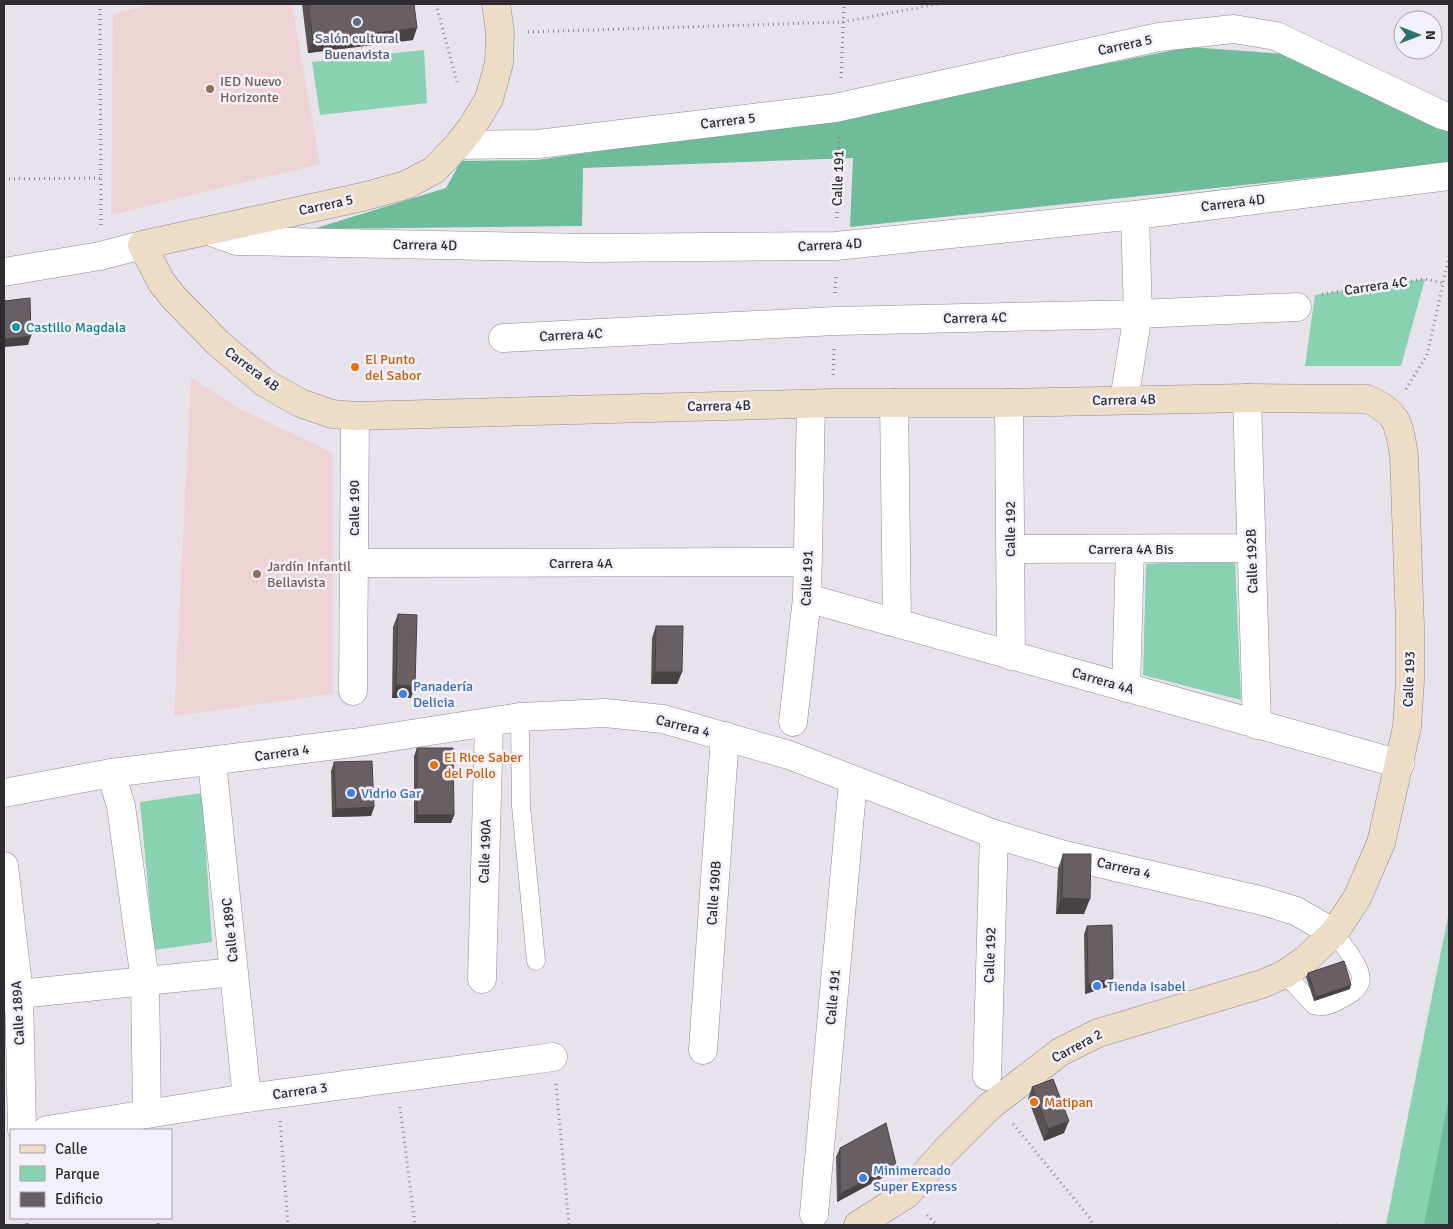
<svg xmlns="http://www.w3.org/2000/svg" width="1453" height="1229" font-family="Signika,sans-serif">
  <style>
    .education { fill: #eed3d5 }
    .green { fill: #88d2b1 }
    .forest { fill: #6ebc9a }
    .lines { fill: none; stroke-linecap: round; stroke-linejoin: round }
    .service-casing { stroke: #8e8a93; stroke-width: 19 }
    .minor-casing { stroke: #8e8a93; stroke-width: 29 }
    .tertiary-casing { stroke: #8e8a93; stroke-width: 29 }
    .secondary-casing { stroke: #8e8a93; stroke-width: 29 }
    .path { stroke: #8a878e; stroke-width: 3; stroke-dasharray: 1 4; stroke-linecap: butt }
    .service { stroke: #fff; stroke-width: 18 }
    .minor { stroke: #fff; stroke-width: 28 }
    .tertiary { stroke: #fff; stroke-width: 28 }
    .secondary { stroke: #eddcc6; stroke-width: 28 }
    .wall { fill: #595255 }
    .shaded-wall { fill: #484245 }
    .building { fill: #675f63; stroke: #484245 }
    .service-dot { fill: #5c6f8a; stroke: #f4f0f9; stroke-width: 2 }
    .education-dot { fill: #8d6e63; stroke: #f4f0f9; stroke-width: 2 }
    .culture-dot { fill: #0f9aa8; stroke: #f4f0f9; stroke-width: 2 }
    .food-dot { fill: #e8710a; stroke: #f4f0f9; stroke-width: 2 }
    .shop-dot { fill: #3f7fe0; stroke: #f4f0f9; stroke-width: 2 }
    .labels { text-anchor: middle; dominant-baseline: central; stroke-width: 5; stroke-linejoin: round; paint-order: stroke }
    .service-label { font-size: 14px; fill: #4e5e75; stroke: #f4f0f9 }
    .street-label { font-size: 14px; fill: #2e2c30; stroke: #f4f0f9 }
    .education-label { font-size: 14px; fill: #785e54; stroke: #f4f0f9; text-anchor: start }
    .culture-label { font-size: 14px; fill: #0d838f; stroke: #f4f0f9; text-anchor: start }
    .food-label { font-size: 14px; fill: #c56008; stroke: #f4f0f9; text-anchor: start }
    .shop-label { font-size: 14px; fill: #366cbe; stroke: #f4f0f9; text-anchor: start }
  </style>
  <rect width="100%" height="100%" fill="#e7e2ec"/>
  <path class="education" d="M153,4H292L320,164L111,215L113,14Z
    M191,378L240,409L333,453V694L174,716Z"/>
  <path class="green" d="M424,50L427,103L320,115L312,62Z
    M1425,279L1401,366H1305L1315,295Z
    M1235,559L1241,700L1143,675L1146,564Z
    M202,793L212,942L154,950L140,802Z
    M1449,912V1225H1386Z"/>
  <path class="forest" d="M1189,47L1311,56L1449,121V163L850,227L853,158L583,168L582,226L313,229L446,188L461,161L537,160L856,114Z
    M1449,1097V1225H1424Z"/>
  <g class="lines">
    <defs>
      <path id="service" d="M520,717L521,806L536,961
        M1285,974L1314,1005C1325,1008 1333,1004 1343,998C1349,995 1357,991 1360,983C1365,970 1342,944 1334,933"/>
      <path id="minor" d="M458,145L538,144L835,108L1159,37L1234,29L1276,36L1442,115L1449,117
        M209,231L237,241L589,248L836,246L1135,215L1449,176
        M503,338L835,321L1138,314L1297,307
        M1247,398L1257,725
        M1124,400L1138,314L1135,215
        M894,403L897,623
        M1009,403L1011,656
        M1010,549L1251,548
        M354,563L808,562
        M807,598L1400,764
        M1126,688L1130,549
        M353,691L355,416
        M793,722L807,598L811,404
        M212,762L247,1098
        M111,773L121,806L145,981L147,1114
        M4,866L19,994L22,1130
        M482,979L489,723
        M4,998L19,994L234,972
        M703,1050L725,736
        M987,1076L994,834
        M47,1130L247,1098L553,1057
        M814,1214L853,781"/>
      <path id="tertiary" d="M4,272L100,256L142,245
        M4,793L111,773L353,743L520,717L605,713L663,719L789,755L994,834L1064,855L1263,901L1296,911L1334,933"/>
      <path id="secondary" d="M496,4L500,32L499,63L489,99L472,127L458,145L434,170L406,185L362,197L142,245L162,283L175,299L218,343L265,383L300,403L332,414L355,416L833,403H1009L1247,398L1367,399C1398,412 1399,424 1404,456L1410,626V681L1407,727L1381,843L1357,898L1334,933L1305,960L1285,974L1262,984L1098,1033L1060,1052L990,1106L946,1150L907,1194L858,1225"/>
    </defs>
    <use href="#service" class="service-casing"/>
    <use href="#minor" class="minor-casing"/>
    <use href="#tertiary" class="tertiary-casing"/>
    <use href="#secondary" class="secondary-casing"/>
    <path class="path" d="M100,4L101,226
      M436,4L458,86
      M528,32L843,22L937,4
      M841,78L844,4
      M4,179L101,178
      M837,218L839,137
      M835,293L836,274
      M1322,294L1425,279L1443,283
      M833,375L834,349
      M1406,389L1427,355L1449,257
      M556,1084L569,1225
      M400,1107L415,1225
      M280,1121L288,1225
      M1013,1124L1089,1217L1093,1225
      M927,1215L937,1225
      M27,1218V1225
      M158,1218V1225
      M1336,1225H1339"/>
    <use href="#service" class="service"/>
    <use href="#minor" class="minor"/>
    <use href="#tertiary" class="tertiary"/>
    <use href="#secondary" class="secondary"/>
  </g>
  <path class="wall" d="M302,4H414L413,40L308,53Z
    M398,614L411,698H392L393,627Z
    M656,626L682,672L677,684H651L652,638Z
    M417,748L454,815L451,823H414V756Z
    M334,762L374,807L371,816L332,817L331,771Z
    M1063,854L1084,914H1056L1058,869Z
    M1087,926L1113,978L1110,986L1085,994L1084,934Z
    M1308,973L1350,989L1314,1001L1306,977Z
    M1032,1087L1064,1133L1044,1141L1028,1099Z
    M840,1148L896,1164L893,1172L837,1202L836,1157Z"/>
  <path class="shaded-wall" d="M417,28L413,40L308,53L313,41Z
    M31,336L28,345L4,347V339Z
    M655,672H682L677,684H651Z
    M396,685L415,686L411,698H392Z
    M374,807L371,816L332,817L336,809Z
    M417,815H454L451,823H414Z
    M1062,898L1090,899L1084,914H1056Z
    M1113,978L1110,986L1085,994L1088,985Z
    M1351,985L1350,989L1314,1001L1316,997Z
    M1069,1121L1064,1133L1044,1141L1048,1129Z
    M896,1164L893,1172L837,1202L840,1194Z"/>
  <path class="building" d="M308,4H414L417,28L313,41Z
    M30,298L31,336L4,339V301Z
    M398,614L417,615L415,686L396,685Z
    M656,626H683L682,672H655Z
    M417,748H453L454,815H417Z
    M372,761L374,807L336,809L334,762Z
    M1063,854H1091L1090,899L1062,898Z
    M1112,925L1113,978L1088,985L1087,926Z
    M1344,961L1351,985L1316,997L1308,973Z
    M1053,1079L1069,1121L1048,1129L1032,1087Z
    M886,1123L896,1164L840,1194V1148Z"/>
  <circle class="service-dot" cx="357" cy="22" r="5"/>
  <g class="education-dot">
    <circle cx="210" cy="89" r="5"/>
    <circle cx="257" cy="574" r="5"/>
  </g>
  <circle class="culture-dot" cx="16" cy="327" r="5"/>
  <g class="food-dot">
    <circle cx="355" cy="367" r="5"/>
    <circle cx="434" cy="765" r="5"/>
    <circle cx="1034" cy="1102" r="5"/>
  </g>
  <g class="shop-dot">
    <circle cx="403" cy="694" r="5"/>
    <circle cx="351" cy="793" r="5"/>
    <circle cx="1097" cy="986" r="5"/>
    <circle cx="863" cy="1178" r="5"/>
  </g>
  <g class="labels">
    <g class="service-label">
      <text x="357" y="38">Salón cultural<tspan x="357" dy="16">Buenavista</tspan></text>
    </g>
    <g class="street-label">
      <text transform="translate(1125 45) rotate(-12)">Carrera 5</text>
      <text transform="translate(728 121) rotate(-7)">Carrera 5</text>
      <text transform="translate(838 178) rotate(-88)">Calle 191</text>
      <text transform="translate(1233 203) rotate(-7)">Carrera 4D</text>
      <text transform="translate(326 205) rotate(-12)">Carrera 5</text>
      <text transform="translate(425 245) rotate(1)">Carrera 4D</text>
      <text transform="translate(830 245) rotate(-3)">Carrera 4D</text>
      <text transform="translate(1376 286) rotate(-8)">Carrera 4C</text>
      <text transform="translate(975 318) rotate(-1)">Carrera 4C</text>
      <text transform="translate(571 335) rotate(-3)">Carrera 4C</text>
      <text transform="translate(252 369) rotate(37)">Carrera 4B</text>
      <text transform="translate(1124 400) rotate(-1)">Carrera 4B</text>
      <text transform="translate(719 406) rotate(-1)">Carrera 4B</text>
      <text transform="translate(354 508) rotate(-90)">Calle 190</text>
      <text transform="translate(1010 529) rotate(-90)">Calle 192</text>
      <text x="1131" y="549">Carrera 4A Bis</text>
      <text transform="translate(1252 561) rotate(-92)">Calle 192B</text>
      <text x="581" y="563">Carrera 4A</text>
      <text transform="translate(807 578) rotate(-88)">Calle 191</text>
      <text transform="translate(1409 679) rotate(-88)">Calle 193</text>
      <text transform="translate(1103 681) rotate(16)">Carrera 4A</text>
      <text transform="translate(683 726) rotate(14)">Carrera 4</text>
      <text transform="translate(282 753) rotate(-8)">Carrera 4</text>
      <text transform="translate(485 851) rotate(-88)">Calle 190A</text>
      <text transform="translate(1124 868) rotate(13)">Carrera 4</text>
      <text transform="translate(714 893) rotate(-86)">Calle 190B</text>
      <text transform="translate(230 930) rotate(-96)">Calle 189C</text>
      <text transform="translate(990 955) rotate(-88)">Calle 192</text>
      <text transform="translate(833 997) rotate(-85)">Calle 191</text>
      <text transform="translate(18 1013) rotate(-93)">Calle 189A</text>
      <text transform="translate(1077 1046) rotate(-28)">Carrera 2</text>
      <text transform="translate(300 1091) rotate(-8)">Carrera 3</text>
    </g>
    <g class="education-label">
      <text x="220" y="81">IED Nuevo<tspan x="220" dy="16">Horizonte</tspan></text>
      <text x="267" y="566">Jardín Infantil<tspan x="267" dy="16">Bellavista</tspan></text>
    </g>
    <g class="culture-label">
      <text x="26" y="327">Castillo Magdala</text>
    </g>
    <g class="food-label">
      <text x="365" y="359">El Punto<tspan x="365" dy="16">del Sabor</tspan></text>
      <text x="444" y="757">El Rice Saber<tspan x="444" dy="16">del Pollo</tspan></text>
      <text x="1044" y="1102">Matipan</text>
    </g>
    <g class="shop-label">
      <text x="413" y="686">Panadería<tspan x="413" dy="16">Delicia</tspan></text>
      <text x="361" y="793">Vidrio Gar</text>
      <text x="1107" y="986">Tienda Isabel</text>
      <text x="873" y="1170">Minimercado<tspan x="873" dy="16">Super Express</tspan></text>
    </g>
  </g>
  <rect width="1453" height="1229" fill="none" stroke="#2e2c30" stroke-width="10"/>
  <rect x="10" y="1129" width="162" height="90" fill="#f4f0f9" stroke="#a5a2a9"/>
  <rect x="20" y="1145" width="25" height="8" fill="#eddcc6" stroke="#a5a2a9"/>
  <text x="55" y="1154" font-size="15" fill="#2e2c30">Calle</text>
  <rect x="20" y="1166" width="25" height="15" fill="#88d2b1" stroke="#a5a2a9"/>
  <text x="55" y="1179" font-size="15" fill="#2e2c30">Parque</text>
  <rect x="20" y="1192" width="25" height="15" fill="#675f63" stroke="#a5a2a9"/>
  <text x="55" y="1204" font-size="15" fill="#2e2c30">Edificio</text>
  <g transform="translate(1418 35) rotate(90)"><circle r="24" fill="#f4f0f9" stroke="#a5a2a9"/>
  <path d="M0-4L9 19L0 12L-9 19Z" fill="#297373"/>
  <text y="-8" font-size="14" font-weight="bold" text-anchor="middle" fill="#2e2c30">N</text>
  </g>
</svg>
